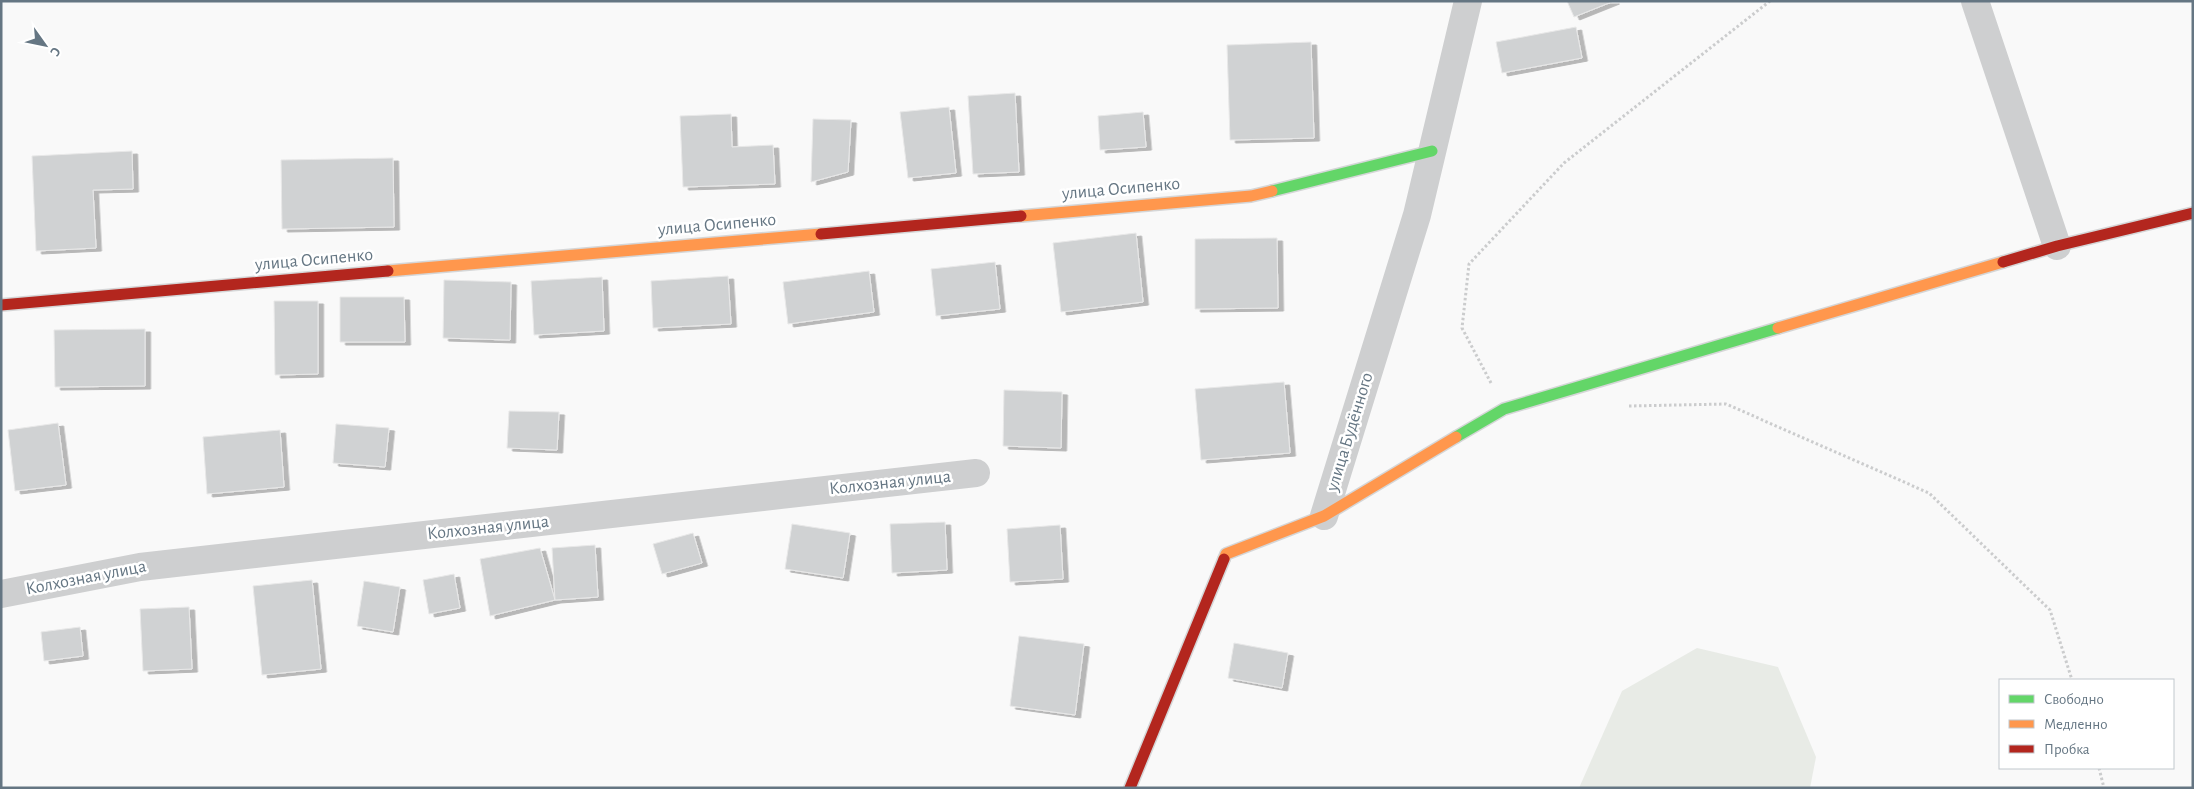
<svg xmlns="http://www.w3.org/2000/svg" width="2194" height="789" font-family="'Alegreya Sans',sans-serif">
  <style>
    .green { fill: #e8ebe6 }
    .building { fill: #d0d2d3; stroke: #e8e8e8; filter: url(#shadow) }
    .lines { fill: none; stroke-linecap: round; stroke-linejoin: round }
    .fast-casing { stroke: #d5d6d7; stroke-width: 14 }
    .slow-casing { stroke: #d5d6d7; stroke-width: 14 }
    .jam-casing { stroke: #d5d6d7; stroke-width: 14 }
    .path { stroke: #cbcccd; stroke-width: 3; stroke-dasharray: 2.5 2.5; stroke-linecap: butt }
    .street { stroke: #cecfd0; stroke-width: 28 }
    .fast { stroke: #63d668; stroke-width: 11 }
    .slow { stroke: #ff974d; stroke-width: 11 }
    .jam { stroke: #b3261e; stroke-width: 11 }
    .labels { text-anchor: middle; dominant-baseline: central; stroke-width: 5; stroke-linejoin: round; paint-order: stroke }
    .street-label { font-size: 18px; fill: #657683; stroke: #fff }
  </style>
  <defs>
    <filter id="shadow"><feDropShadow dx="5.5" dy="3" stdDeviation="0" flood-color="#0004"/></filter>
  </defs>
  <rect width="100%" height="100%" fill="#f9f9f9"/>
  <path class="green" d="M1697,648L1778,667L1816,757L1810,788H1579L1622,691Z"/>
  <path class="building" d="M1567,1H1614L1574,17Z
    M1576,27L1582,58L1502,73L1496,42Z
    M1311,42L1314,138L1230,140L1227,45Z
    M1015,93L1019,172L973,174L968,96Z
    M949,107L956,173L908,178L900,112Z
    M1143,112L1146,147L1100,150L1098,116Z
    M731,114L732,147L773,145L775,184L683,187L680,116Z
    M813,119L851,120L848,172L811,182Z
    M132,151L133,189L93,190L96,248L36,251L32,156Z
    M393,158L394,227L282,229L281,160Z
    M1136,233L1143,302L1061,312L1053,243Z
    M1277,238L1278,308L1195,309V239Z
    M995,262L1000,309L936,316L931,269Z
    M869,271L874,312L788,324L783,282Z
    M728,276L731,324L653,328L651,281Z
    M602,277L604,331L534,335L531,281Z
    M444,280L511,282L510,340L443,338Z
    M340,297H404L405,342H340Z
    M274,301H318V374L275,375Z
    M145,329V386L55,387L54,330Z
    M1284,382L1290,453L1201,460L1195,389Z
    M1004,390L1062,392L1061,448L1003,446Z
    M509,411L559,412L557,450L507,448Z
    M58,423L66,485L15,491L8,430Z
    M336,424L389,428L385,467L333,463Z
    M280,430L284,487L207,494L203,437Z
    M945,522L947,570L892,573L890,524Z
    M792,524L850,533L843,578L785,569Z
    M1060,525L1063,579L1010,582L1007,529Z
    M693,533L702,563L662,574L653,544Z
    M595,545L598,597L555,600L552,548Z
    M540,548L555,600L490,616L480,559Z
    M454,574L460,608L429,614L423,580Z
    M312,580L321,669L262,675L253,586Z
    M364,581L400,587L393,632L357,626Z
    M189,607L192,669L143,671L140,609Z
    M80,627L83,656L44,661L41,632Z
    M1019,636L1084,644L1075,715L1010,706Z
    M1234,643L1288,653L1282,688L1228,678Z"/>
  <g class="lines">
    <defs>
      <path id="fast" d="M1272,191L1432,151
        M1456,437L1504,409L1778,328"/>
      <path id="slow" d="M1021,216L1251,196L1272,191
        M388,271L821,234
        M1778,328L2003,262
        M1224,559L1226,554L1324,516L1456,437"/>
      <path id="jam" d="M821,234L1021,216
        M2003,262L2057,246L2193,213
        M1,305L388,271
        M1130,788L1224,559"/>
    </defs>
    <use href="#fast" class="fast-casing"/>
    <use href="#slow" class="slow-casing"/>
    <use href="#jam" class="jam-casing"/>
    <path class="path" d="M1491,383L1462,328L1469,264L1564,163L1770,1
      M1629,406L1726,404L1929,493L2050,610L2072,680
      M2099,768L2104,788"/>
    <path class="street" d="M1975,1L2057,246
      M1324,516L1417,215L1468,1
      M1,594L140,567L976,473"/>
    <use href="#fast" class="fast"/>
    <use href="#slow" class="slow"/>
    <use href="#jam" class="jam"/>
  </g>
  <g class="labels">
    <g class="street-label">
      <text transform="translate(1121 189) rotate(-5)">улица Осипенко</text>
      <text transform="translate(717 225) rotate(-5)">улица Осипенко</text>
      <text transform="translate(314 260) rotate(-5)">улица Осипенко</text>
      <text transform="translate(1350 432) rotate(-73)">улица Будённого</text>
      <text transform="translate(890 483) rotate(-6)">Колхозная улица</text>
      <text transform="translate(488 528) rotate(-6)">Колхозная улица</text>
      <text transform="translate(86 578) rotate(-11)">Колхозная улица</text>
    </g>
  </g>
  <rect width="2194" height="789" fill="none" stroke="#657683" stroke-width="5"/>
  <rect x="1999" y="679" width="175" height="90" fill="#ffffff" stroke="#c1c8cd"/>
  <rect x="2009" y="695" width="25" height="8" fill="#63d668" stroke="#c1c8cd"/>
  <text x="2044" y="704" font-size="15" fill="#657683">Свободно</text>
  <rect x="2009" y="720" width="25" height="8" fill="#ff974d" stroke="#c1c8cd"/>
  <text x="2044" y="729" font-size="15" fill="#657683">Медленно</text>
  <rect x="2009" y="745" width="25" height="8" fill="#b3261e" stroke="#c1c8cd"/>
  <text x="2044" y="754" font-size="15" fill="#657683">Пробка</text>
  <g transform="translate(45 45) rotate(123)" stroke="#ffffff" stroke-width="4" paint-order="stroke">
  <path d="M0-4L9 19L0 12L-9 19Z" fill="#657683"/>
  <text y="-8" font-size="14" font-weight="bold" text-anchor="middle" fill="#657683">С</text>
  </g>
</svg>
